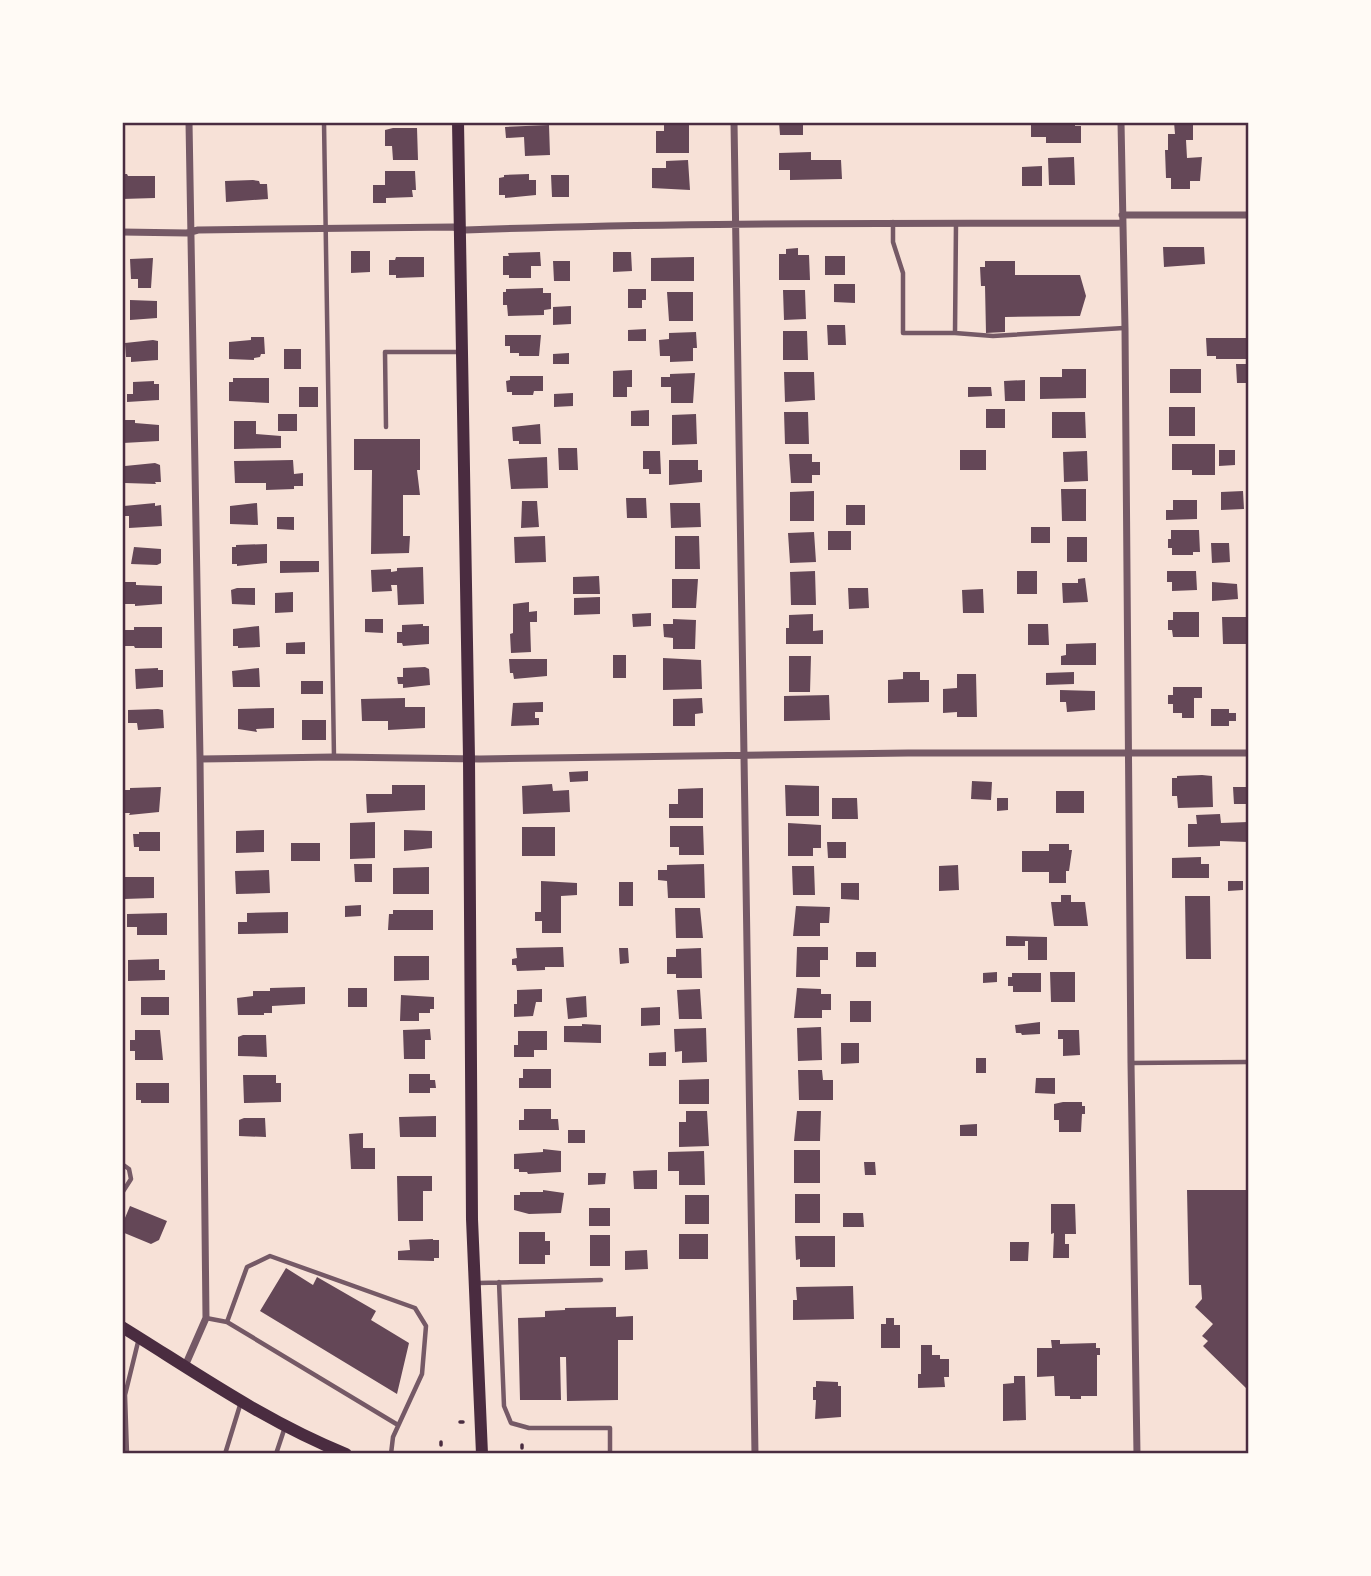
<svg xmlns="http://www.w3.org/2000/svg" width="1371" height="1576" font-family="'PT Sans Narrow',sans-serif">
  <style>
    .building { fill: #644757 }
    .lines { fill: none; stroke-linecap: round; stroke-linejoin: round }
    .path { stroke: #4a2c40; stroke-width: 3.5 }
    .service { stroke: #755966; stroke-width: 4.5 }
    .minor { stroke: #755966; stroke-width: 7 }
    .secondary { stroke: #4a2c40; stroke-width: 12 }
    .primary { stroke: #4a2c40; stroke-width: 12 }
    .neatline { fill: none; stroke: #4a2c40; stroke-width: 2.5 }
  </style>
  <rect width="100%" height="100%" fill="#f7e1d7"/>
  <path class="building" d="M689,122V153H656V131H664V123Z
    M779,122H803V135H780Z
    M1031,122H1075V126H1081V143H1046V137H1031Z
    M1174,122H1193V140H1186L1187,158L1202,157L1200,181H1190V189H1171V178H1166L1165,150H1168V134H1175Z
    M549,125L550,155L525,156L524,137L506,138L505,127Z
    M393,128H417L418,160H393L392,146H385V130Z
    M811,152V160H841L842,179L790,180V170H779V153Z
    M1074,157L1075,185H1049L1048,158Z
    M688,160L690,190L652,188V168H666V161Z
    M1042,166V186H1022V167Z
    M385,171H415L416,190H412L413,197L386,198V203H373V185H385Z
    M122,174H127L128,176H155V198L122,199Z
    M529,174V180H536V195L505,198V195H499V178L504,177V175Z
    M551,175H569V197H552Z
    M253,180L259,181L260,184H267L268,199L226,202L225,181Z
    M1163,247H1204L1205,264L1164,267Z
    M798,248V255H809L810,280H779V254H786V249Z
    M351,251H370V272L351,273Z
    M540,252L541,266H531V278H509V275H503V256H509L508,253Z
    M613,252H631L632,271L613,272Z
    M825,256H845V275H825Z
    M396,257H424V277L396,278V275H389V260H395Z
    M694,257V281H651V258Z
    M153,258L151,288H138V279H131L130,259Z
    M553,261H570V281H554Z
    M985,261H1015V275H1080L1086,296L1080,316L1005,317V332L986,333L985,286H981L980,267H985Z
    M834,284H855V303L834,302Z
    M543,288V293H551V309L544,310V315L508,316L507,305H503V292H506V289Z
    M628,289H646V300H642V308H628Z
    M783,290H805L806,319L784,320Z
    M667,292H693V321H669Z
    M130,300L157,301V318L130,320Z
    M571,306V324L553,325V307Z
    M827,325H845L846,345H828Z
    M646,329V341H628V330Z
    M783,331H807L808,360H783Z
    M696,332L697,348H693V361L670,362V356H660L659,340L669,339V333Z
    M505,335H541L539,356H519V353H510V346H505Z
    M251,337H264L265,354H261L260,357L254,358V360L229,359V342L251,340Z
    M1206,338H1248V359H1216V356H1207Z
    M153,340L158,341V360L131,362V357H126L125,343Z
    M284,349H301V369H284Z
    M569,353V364H553V354Z
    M1236,364H1248V383H1237Z
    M1062,369H1086V398L1040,399V377H1062Z
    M1170,369H1201V393H1170Z
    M632,370V387H627V397H613V371Z
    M784,372H814L815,400L785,402Z
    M695,373L693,403H671V387H661V377H670V374Z
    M510,376H543V391H534L533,395H512V392H507L506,381L510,380Z
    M233,378H269V403L229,401V382H233Z
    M1025,380V401H1005L1004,381Z
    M154,381V384H159V400L127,402V394H133V382Z
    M299,387H318V407H299Z
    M968,387H991L992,396L968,397Z
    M573,393V406L554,407V394Z
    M1169,407H1195V436H1169Z
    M986,409H1005V428H986Z
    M649,410V426H631V411Z
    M784,412H808L809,444H785Z
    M1052,412H1085L1086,438H1052Z
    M278,414H297V431H278Z
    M696,414L697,444L672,445V415Z
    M122,420H135V423L159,425V441L123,443Z
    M234,421H256V434L281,436V448L234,449Z
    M540,424L541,444H519V441H513L512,427Z
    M354,439H420V470H417L420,495H403V536H410L409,553L371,554L372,470H354Z
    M1172,444H1215V475H1192V470H1172Z
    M558,448H577L578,470H559Z
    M960,450H986V470H960Z
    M1219,450H1235V465L1219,466Z
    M643,451H660L661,474H649V469H643Z
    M1087,451L1088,481L1064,482L1063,452Z
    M789,454H812V462H820V475H812V483H791Z
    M547,457L548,488L511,489L508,459Z
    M293,460L294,474L303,473V486H294V489L266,490V483H235L234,461Z
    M669,460H698V470H702V482L669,485Z
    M155,463L160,465L161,482H155L156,484L125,483V466Z
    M1061,489H1086V521H1062Z
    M814,491V521H790V492Z
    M1243,491L1244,509L1221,510V492Z
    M626,498H646L647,518H627Z
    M1173,500H1197V519L1166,520V510H1173Z
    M522,501H537L539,527L521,528Z
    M155,503V506L161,505L162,526L129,528V516H124V506Z
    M257,503L258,525L230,524V506Z
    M670,503H700L701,527L671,528Z
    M846,505H865V525H846Z
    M277,517H294V530L277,529Z
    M1031,527H1050V543H1031Z
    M1171,530H1199L1200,552H1193V555H1172V548H1168V539H1171Z
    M828,531H851V550H828Z
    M814,532L816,562L790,563L788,533Z
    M545,536L546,562L515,563L514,537Z
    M675,536H699L700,569H675Z
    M1067,537H1087V562H1067Z
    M1211,543H1229L1230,562L1212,563Z
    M267,544V563L237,566V564H232V547H236V545Z
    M134,547L161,549V563L157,565L131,564Z
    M280,561H319V572L280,573Z
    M423,567L424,604L398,605L397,585H391L392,591L372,592L371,570L391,569V572L397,571V568Z
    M815,571L816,605H791L790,572Z
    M1017,571H1037V594H1017Z
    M1167,571H1196L1197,590L1172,591V582H1167Z
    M599,576L600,594H573V577Z
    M1085,578L1088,602L1063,603L1062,583H1078V579Z
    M672,579H698L696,608H672Z
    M124,582H136V585L162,586V604L135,606V604H125Z
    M1212,582L1237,584L1238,599L1212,601Z
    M237,588H255V605L232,604L231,590Z
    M848,588H868L869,608L849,609Z
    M983,589L984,613H963L962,590Z
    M293,592V612L275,613V593Z
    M600,597V614L574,615V598Z
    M529,602V612L537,611V622H530L531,652L511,653L510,634L513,633V604Z
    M1173,612H1199V637H1173L1172,630H1168V620H1173Z
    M651,613V626L633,627L632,614Z
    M813,614V631L823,630V644H786V628H789V615Z
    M1222,617H1248V644H1223Z
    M365,619H383V633L365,632Z
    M673,619L696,620L695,649H673V638L664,637L663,624H673Z
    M423,624V626H429V644L403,646L402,643H397V632H402V625Z
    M1028,624H1048L1049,645H1028Z
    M259,626L260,647L238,648V646H233V629Z
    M134,627H162V648H135L134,646H123L122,630H134Z
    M305,642V654H286V643Z
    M1096,643V665H1061V656L1066,655V644Z
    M613,655H626V678H613Z
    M789,656H811L810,692H789Z
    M663,658L701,660L702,689L663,690Z
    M509,659H547V676L514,679L513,673H510Z
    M425,667L429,669L430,685L403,688V684H398L397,677H403V668Z
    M158,668V670H163V687L136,689L135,669Z
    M259,668L260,687H233L232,671Z
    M903,672H920V680H929V702L888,703V680L903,679Z
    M1074,672V684L1046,685V673Z
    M957,674H976L977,717H957V712L943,713V689L957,688Z
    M301,681H323V694H301Z
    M1173,687H1202V698H1194V718H1182V713H1173V704H1168V695H1173Z
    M1060,690L1095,691V710L1067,712L1066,702H1060Z
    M829,695L830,720L784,721V696Z
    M405,698V707H425V728L388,730V721H362L361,699Z
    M702,698L703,713L695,714V726H673V699Z
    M543,702V712H535V718H539V725L511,726L513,703Z
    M274,708V728L256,729L257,732L238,729V709Z
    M158,709L163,710L164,728L138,730L137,723H128V710Z
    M1211,709H1229V713H1236V721H1229V726H1211Z
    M302,720H326V740H302Z
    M588,771V781L570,782L569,772Z
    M1202,775L1212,776L1213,807L1178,808L1177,796H1172V778H1177V776Z
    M972,781L992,782L991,800L971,799Z
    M552,784L553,791L569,790L570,812L523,814L522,786Z
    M392,785H425V810L367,813L366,794H392Z
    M785,785L819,786V816H786Z
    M161,787L159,812L129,815L130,813H123L122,790H130V788Z
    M1233,787H1248V804H1234Z
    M703,788V818H669V804H678V789Z
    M1056,791H1084V813H1056Z
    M832,798H857L858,819H832Z
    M997,798H1008V810L997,811Z
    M1220,814L1221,823L1248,822V842L1220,841V846L1188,847V824H1197L1196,815Z
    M375,822V858L350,859V823Z
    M788,823L821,825V848H813V856H788Z
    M670,826H703L704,855H679V847H670Z
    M522,827H555V856H522Z
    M264,830V852L236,853V831Z
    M404,830L432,831V848L404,851Z
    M139,832H160V851H139V847H134L133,834H139Z
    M827,842H846V858H828Z
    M291,843H320V861H291Z
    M1049,844H1069V850H1072L1069,871H1066V883H1049V872H1022V851H1049Z
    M1201,857V864H1209V878H1172V858Z
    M354,864H372V882H355Z
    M704,864L705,898H668L667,881L658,880V870H667V865Z
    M958,865L959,890L939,891V866Z
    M792,866H814L815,895H793Z
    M429,867V894H393V868Z
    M269,870L270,893L236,894L235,871Z
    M124,877H154V898L124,899Z
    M541,881L577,883V895L561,896V933H542V921H535V912H541Z
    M1228,881H1243V890L1228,891Z
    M619,882H633V906H619Z
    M841,883H859V900L841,899Z
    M1061,895H1071V902H1085L1088,926H1054L1051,902H1061Z
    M1185,896H1210L1211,959H1186Z
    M361,905V916L345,917V906Z
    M796,906L830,907L829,923H820V936H793Z
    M675,908H700L703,938H676Z
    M393,910H433V930H388L389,914H393Z
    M288,912V933L238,934V922H247V913Z
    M167,913V935H137V927H127V914Z
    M1006,936L1047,937V960H1028V941H1025V946H1006Z
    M563,947L564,967H545V970L517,971L516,965H512V959L517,958L516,948Z
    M797,947H828V960H820V977H796Z
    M619,948H628L629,963L620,964Z
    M701,948L702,978H676V974H667V957H676V949Z
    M856,952H876V967H856Z
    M394,956H429V980L394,981Z
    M159,959V970H165V980L128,981V960Z
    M997,972V982L983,983V973Z
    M1050,972H1075V1002H1051Z
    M1012,973H1041V992H1013V986H1008V977H1012Z
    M305,987V1004L272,1006V1013H264V1015H238L237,998L253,996V991H270V988Z
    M348,988H367V1007H348Z
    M797,988L821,989V994H831V1010H822V1018H794Z
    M542,989V1002H536L533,1016L514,1017V1004H517V990Z
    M700,989L702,1019H679L677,990Z
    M401,995L434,997V1009H430V1013H419V1021H400Z
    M586,996L587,1017L568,1019L566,998Z
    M141,997H169V1015H141Z
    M850,1001H871V1022H850Z
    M660,1007V1025L641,1026V1008Z
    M1040,1022V1034L1022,1035L1021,1033H1016L1015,1025Z
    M582,1024L601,1025V1043L564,1042V1026H582Z
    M821,1027L822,1060L798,1061L797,1028Z
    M706,1028L707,1062L682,1063V1051L675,1052L674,1029Z
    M430,1029L431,1040H425V1059H404L403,1030Z
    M135,1030H160L163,1060H135V1051H130V1040H135Z
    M1058,1030H1079L1080,1055L1063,1056V1039H1058Z
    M518,1031H547V1050H534V1057H514V1045H518Z
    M243,1035H266L267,1057L238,1056V1037Z
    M841,1043H859V1063L841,1064Z
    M666,1052V1066H649V1053Z
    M976,1058H986V1073H976Z
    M523,1069H551V1088H519V1078H523Z
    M798,1070H822L823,1080H833V1100H799Z
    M409,1074H430V1080H435L436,1088H430V1093H409Z
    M243,1075H276V1083H281V1102L244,1103Z
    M1036,1078H1055V1094L1035,1093Z
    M709,1079V1104H679V1080Z
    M136,1083H169V1103H141V1100H136Z
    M1063,1102H1082V1106H1085V1114H1082L1081,1132H1059V1120H1054V1104Z
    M524,1109H551V1119H558L559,1130H519V1120H524Z
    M686,1111H707L709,1146L679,1147V1122H686Z
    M797,1111H821L820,1141H794Z
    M436,1116V1137H400L399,1117Z
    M244,1118H265L266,1137L239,1136V1120Z
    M977,1124V1136H960V1125Z
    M568,1130H585V1143H568Z
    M363,1133V1148H375V1169H351L349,1134Z
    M543,1149L561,1151V1172L528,1174L527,1172H519V1169H514V1154L543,1152Z
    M794,1150H820V1183H794Z
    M704,1151L705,1185H679V1171H668V1152Z
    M864,1162H875L876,1175H865Z
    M657,1170V1189H634L633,1171Z
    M588,1173H606L605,1184L588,1185Z
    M397,1176H432V1191H423V1221H398Z
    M543,1190L564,1193L561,1213L529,1214L514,1210V1195H520V1192H543Z
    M1187,1190H1248V1390L1203,1346L1208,1341L1202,1336L1213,1324L1195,1307L1202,1299L1201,1285H1189Z
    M795,1194H820V1223H795Z
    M685,1195H709V1224H685Z
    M1051,1204H1075L1076,1234H1065V1244H1069V1258H1053L1054,1233L1051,1234Z
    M130,1206L167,1221L159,1240L151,1244L122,1232V1225Z
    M589,1208H610V1226H589Z
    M843,1213H863L864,1227H843Z
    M519,1232H545V1241H550V1255H545V1264H519Z
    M679,1234H708V1259H679Z
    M590,1235H610V1266H590Z
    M795,1236H835V1267H800V1259L796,1260Z
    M433,1239V1240H439V1258H434V1261L398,1260V1251L410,1250L409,1240Z
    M1010,1242H1029L1028,1261H1010Z
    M647,1250L648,1269L625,1270V1251Z
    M286,1268L313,1285L317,1277L376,1311L371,1320L409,1343L397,1394L260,1311Z
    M853,1286L854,1319L793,1320V1300H797L796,1287Z
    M616,1307V1317L633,1316V1340H618V1400L567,1401L566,1357H560L561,1400H520L518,1318L545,1317V1311L565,1310V1308Z
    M886,1318H894V1325H900V1348H881V1324H886Z
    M1051,1340H1060V1344L1096,1343V1348H1100V1355H1097V1396H1081V1399H1070V1396H1055L1054,1376L1037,1377V1348H1052Z
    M921,1345H932V1355H940V1359H949V1377H944L945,1387L918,1388V1374H921Z
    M1014,1376H1025L1026,1420L1003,1421V1384L1014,1383Z
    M816,1381L838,1382V1386H841V1417L815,1419L816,1400H813V1387H816Z"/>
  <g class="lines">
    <path class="path" d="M460,1422H463
      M441,1442V1445
      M522,1448V1445"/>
    <path class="service" d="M324,122L334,757
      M893,222V242L903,273V333H955
      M956,223L955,333L993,336L1124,328
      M386,427L385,352H461
      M1131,1063L1248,1062
      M122,1164L129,1169L131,1179L122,1193
      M499,1282L504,1406L511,1423L529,1428H610V1454
      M478,1283L601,1280
      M206,1318L227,1322L247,1267L270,1256L415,1308L426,1326L422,1374L393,1437L391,1454
      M227,1322L398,1425
      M127,1454L125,1395L139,1338
      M225,1454L241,1402
      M276,1454L285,1427"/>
    <path class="minor" d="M734,122L755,1454
      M1121,122L1125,328L1131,1063L1137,1454
      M1122,215H1248
      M122,232L187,233L198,230L453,227L465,230C684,222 903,224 1122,223
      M200,759L334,757L480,759L908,753H1248
      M185,1366L206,1318L200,759L189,122"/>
    <path class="secondary" d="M458,122L469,758L472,1219L482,1454"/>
    <path class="primary" d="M122,1327C195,1372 266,1422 346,1454"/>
  </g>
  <rect width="1371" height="1576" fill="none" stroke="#fffaf5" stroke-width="248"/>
  <rect x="124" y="124" width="1123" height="1328" class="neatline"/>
</svg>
